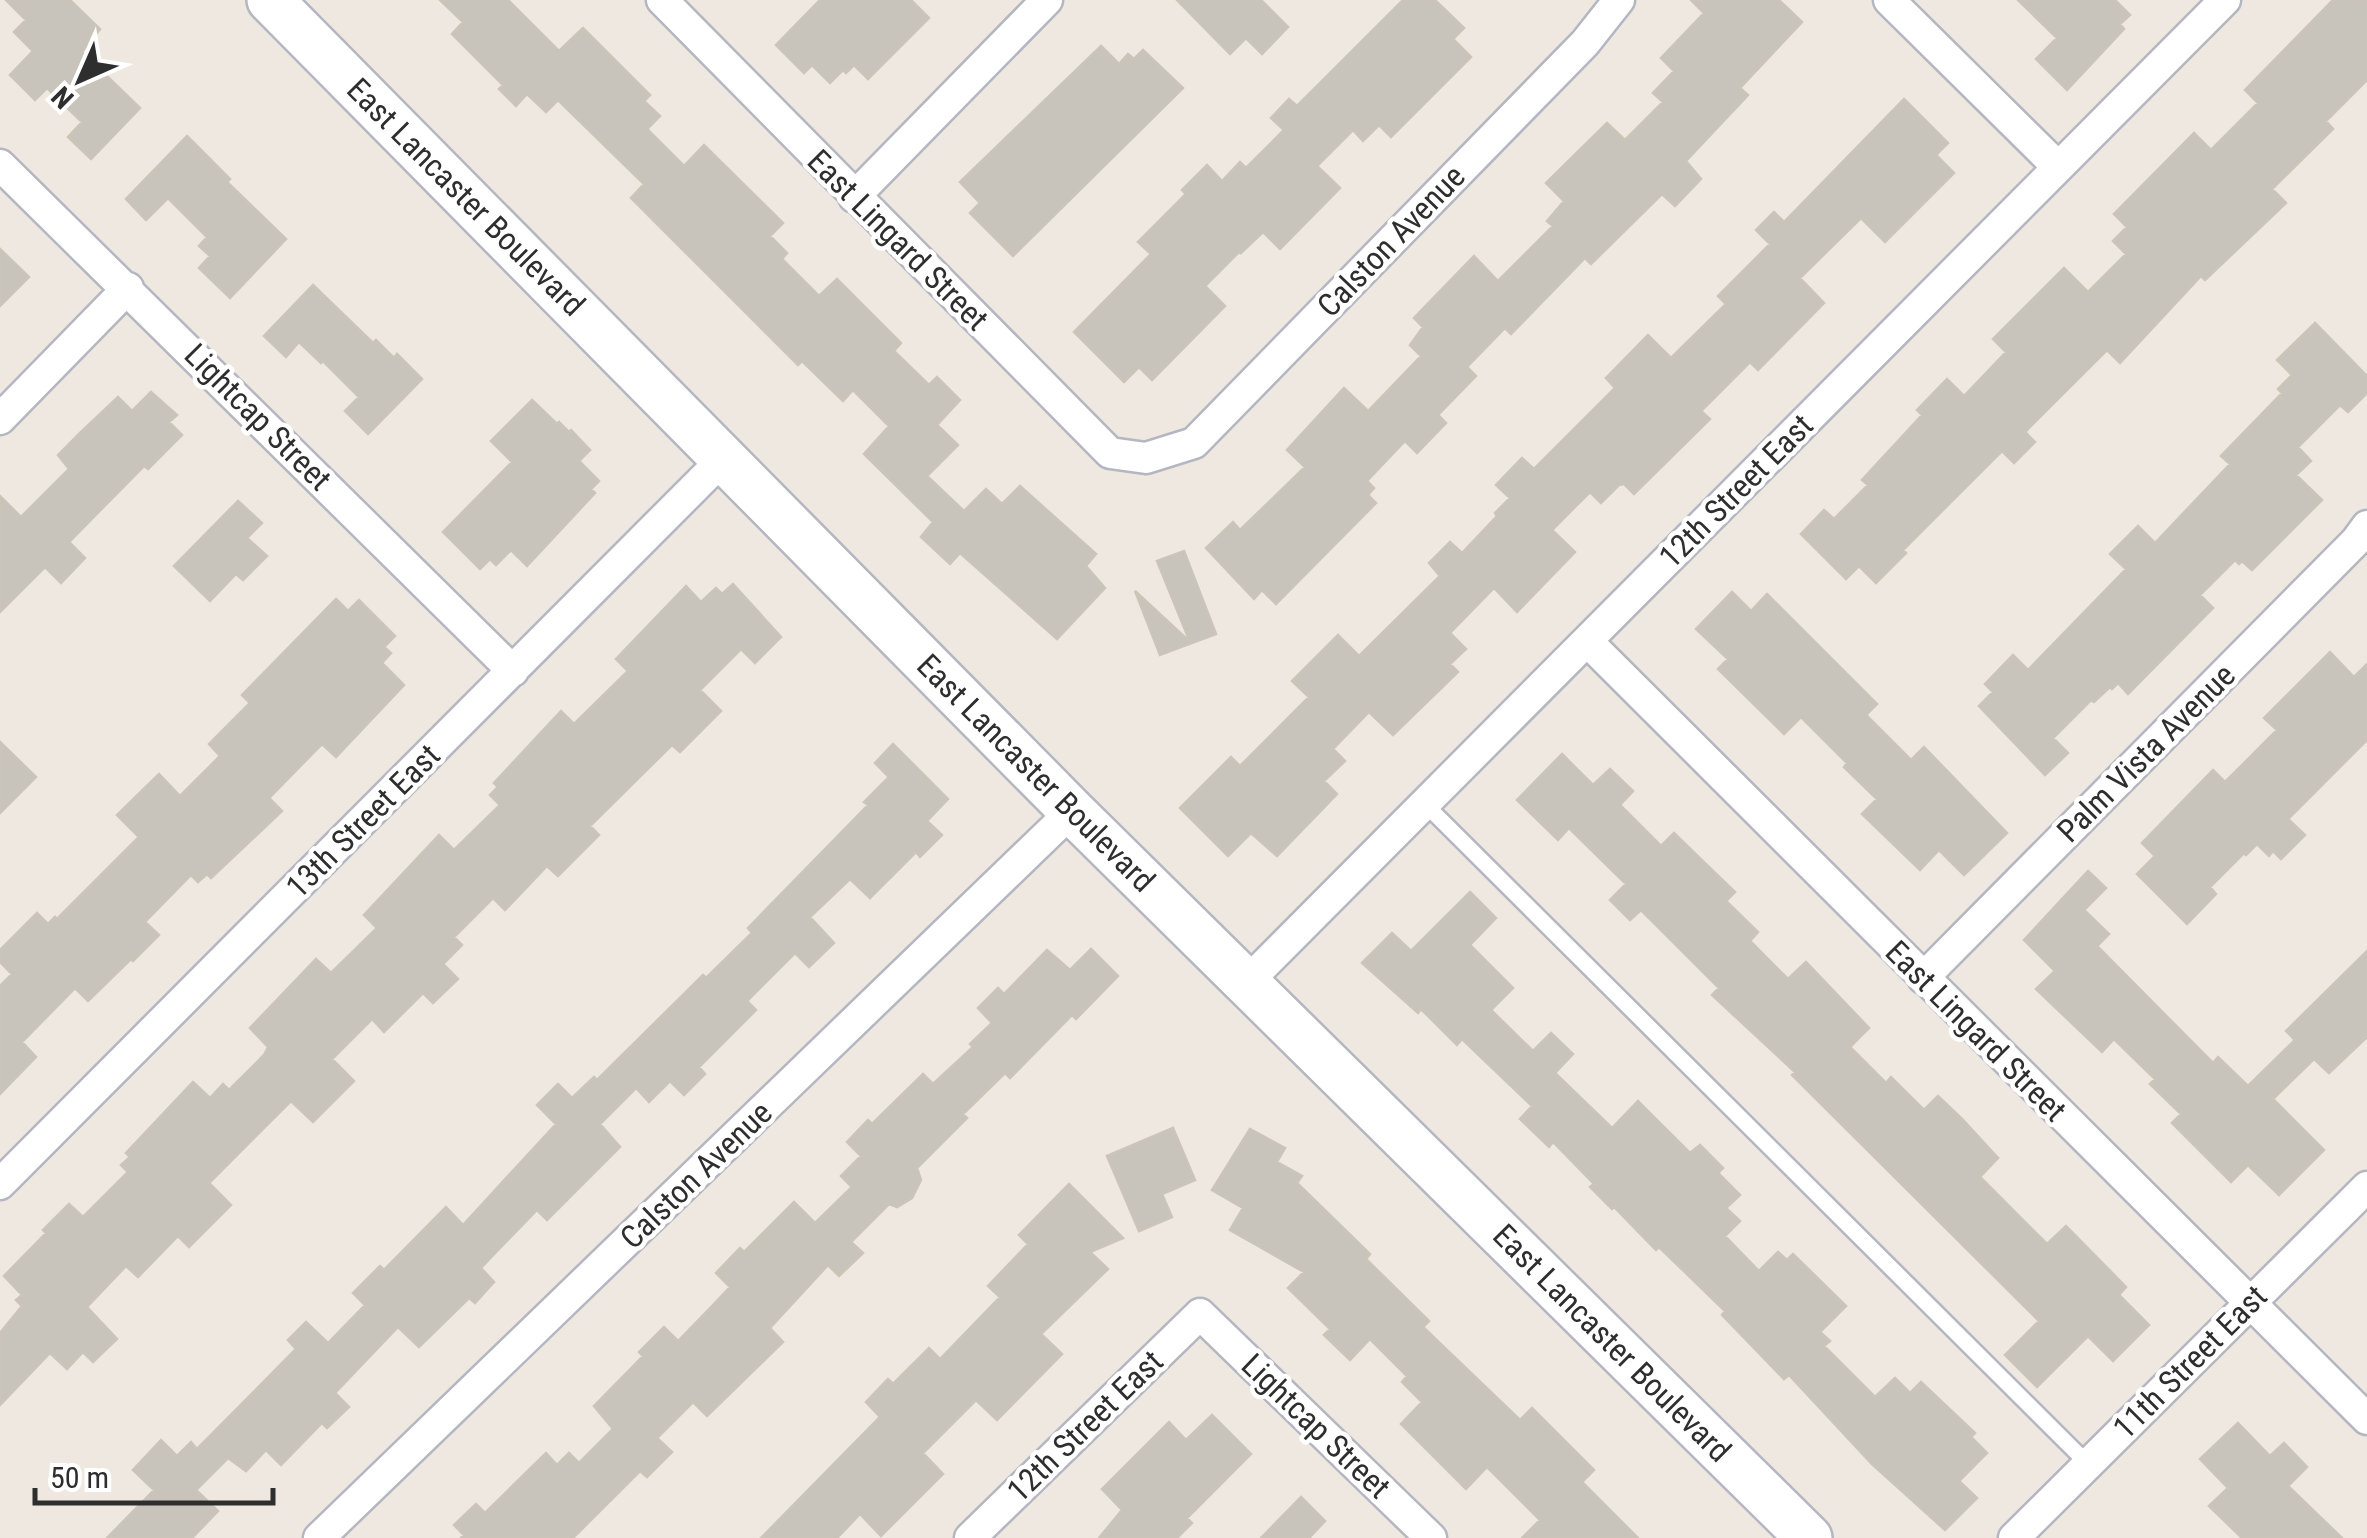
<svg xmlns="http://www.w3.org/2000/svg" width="2367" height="1538" font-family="'Roboto Condensed',sans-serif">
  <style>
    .building { fill: #c8c3bb; stroke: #cbc4b9; stroke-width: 2.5 }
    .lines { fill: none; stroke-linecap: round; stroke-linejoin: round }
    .service-casing { stroke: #b4b6c1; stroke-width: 20 }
    .minor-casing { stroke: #b4b6c1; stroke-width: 35 }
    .secondary-casing { stroke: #b4b6c1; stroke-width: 50 }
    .service { stroke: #fff; stroke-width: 15 }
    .minor { stroke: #fff; stroke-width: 30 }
    .secondary { stroke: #fff; stroke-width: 45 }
    .labels { text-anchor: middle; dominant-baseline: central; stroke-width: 9; stroke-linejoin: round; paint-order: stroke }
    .street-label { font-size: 32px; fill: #2e2e2e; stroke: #fff }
  </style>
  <rect width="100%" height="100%" fill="#efe8e0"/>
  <path class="building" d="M6,0H70L100,29L82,52L140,108L91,159L68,137L82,122L47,88L35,100L10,75L33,51L14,32L26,20Z
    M440,0H508L559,51L583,28L650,95L644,101L660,116L647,129L684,166L704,145L783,223L770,236L787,253L782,259L819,296L837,279L901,343L894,351L929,385L937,377L960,400L937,425L958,445L927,476L964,511L986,489L1002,504L1020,486L1096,554L1086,566L1105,588L1057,639L960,553L950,564L921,537L933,522L864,454L889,426L853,390L843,401L802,361L798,365L631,198L644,184L558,100L546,112L527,94L516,106L499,89L503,85L452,34L463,22Z
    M820,0H911L929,18L868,79L854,65L846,73L843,70L830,83L812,65L804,73L776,45Z
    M1177,0H1261L1288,27L1262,54L1246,38L1230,54Z
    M1403,0H1435L1464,28L1453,39L1471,57L1391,137L1379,125L1363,141L1353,130L1317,166L1340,188L1280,249L1263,232L1241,253L1240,251L1205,286L1225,306L1152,380L1139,367L1124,382L1074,332L1151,254L1138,242L1186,194L1182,190L1207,165L1222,181L1240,162L1246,168L1284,130L1271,118L1289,99L1297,106Z
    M1691,0H1779L1802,22L1740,88L1748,95L1686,161L1701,179L1675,206L1662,194L1591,264L1585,258L1511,334L1505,328L1467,367L1476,376L1438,415L1446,423L1417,453L1405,441L1367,481L1374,488L1368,495L1376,503L1276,604L1262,590L1254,599L1206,548L1233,522L1240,530L1305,467L1287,450L1344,388L1368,411L1421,356L1410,345L1423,327L1414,318L1474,256L1498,281L1553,226L1547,221L1564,201L1546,183L1607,123L1625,140L1663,102L1653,93L1674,71L1661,58L1704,13Z
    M2018,0H2115L2130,15L2120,24L2124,29L2067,90L2036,59L2057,38Z
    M2333,0H2367V80L2326,121L2333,129L2272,189L2286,203L2205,280L2201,276L2120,363L2107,350L2025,432L2035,442L2014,463L2002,451L1903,550L1906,553L1876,583L1859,566L1846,579L1801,534L1824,510L1834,519L1868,485L1862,480L1922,415L1917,410L1947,379L1964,396L2006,352L1993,339L2064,268L2088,292L2126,254L2113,241L2127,227L2114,214L2194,133L2211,150L2258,103L2245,90Z
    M1101,46L1119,64L1128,54L1134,59L1143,50L1183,88L1013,256L970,213L980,203L960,182Z
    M1904,99L1948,143L1936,155L1954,173L1885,242L1861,218L1800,278L1824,303L1758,370L1750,362L1701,411L1710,419L1634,494L1624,484L1619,485L1601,503L1590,492L1552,530L1575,552L1517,612L1494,588L1450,633L1466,649L1450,664L1458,672L1393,735L1369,712L1333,749L1345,761L1324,781L1337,794L1277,856L1251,833L1228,856L1180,808L1231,757L1240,766L1309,697L1292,681L1338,635L1359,656L1440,576L1429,563L1450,542L1462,553L1497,516L1495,513L1510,498L1496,485L1522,458L1534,469L1615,388L1606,378L1648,335L1671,358L1726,304L1718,296L1770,244L1756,230L1774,212L1784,222Z
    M187,136L230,179L227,182L286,239L230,298L199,268L210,256L199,246L207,237L168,198L146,220L126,199Z
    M0,249L29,277L0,306Z
    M313,285L373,343L376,340L394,358L397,354L422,379L368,434L345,411L359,397L323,361L321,363L299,342L286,357L264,336Z
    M2315,323L2367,376V393L2348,412L2340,405L2298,447L2311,461L2296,475L2322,500L2252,570L2242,561L2239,564L2235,560L2200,595L2213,608L2128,694L2118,683L2112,689L2110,687L2094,702L2091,700L2053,738L2068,753L2045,775L1979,706L1993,692L1985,684L2013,655L2028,670L2126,569L2110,554L2138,526L2155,543L2230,464L2221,456L2282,393L2278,389L2292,375L2277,360Z
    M151,392L177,415L169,422L182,435L148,469L144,466L69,542L85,558L61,583L45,567L0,612V496L21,517L69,469L58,455L80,433L118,397L132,411Z
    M532,400L557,424L559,422L569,432L571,430L590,450L579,461L599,481L591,489L595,493L527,566L511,550L496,565L490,559L480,569L443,532L512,462L491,441Z
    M238,501L262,523L247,538L267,556L243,580L236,574L210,601L174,566Z
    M1184,551L1216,634L1160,655L1135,591L1190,642L1157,561Z
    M733,584L781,637L755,663L741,649L700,690L721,711L680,752L672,745L590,826L599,835L558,876L547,866L505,910L493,898L454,937L462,945L443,964L458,979L433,1003L423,993L384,1032L372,1019L332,1059L354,1081L313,1122L291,1101L209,1183L231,1205L189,1247L178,1236L138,1277L126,1266L87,1307L117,1339L93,1362L83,1352L67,1369L50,1353L0,1405V1333L22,1306L16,1300L22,1295L4,1276L46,1233L43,1230L69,1204L83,1217L128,1172L121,1165L130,1157L126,1153L193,1082L210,1098L223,1084L229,1090L264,1055L268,1047L250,1028L316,959L331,973L377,928L364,915L439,835L454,850L500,805L490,795L498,787L494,783L561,711L574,724L628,671L616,659L686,586L701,602L716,588L722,594Z
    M1732,592L1751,611L1767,594L1877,704L1866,715L1911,760L1924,747L2007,833L1964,875L1939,850L1920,870L1862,814L1877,799L1844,767L1847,763L1801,717L1784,734L1718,669L1728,659L1696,629Z
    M336,599L348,611L359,600L395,636L384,647L391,653L382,663L404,685L336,757L322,744L269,798L282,811L211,878L207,874L198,882L191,875L145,922L159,935L133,961L131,959L88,1001L75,988L22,1042L36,1057L0,1094V986L12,974L0,962V950L37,913L48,924L55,917L57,919L139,837L117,815L159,774L180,796L220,756L209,744L250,703L242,695Z
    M2330,652L2354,677L2367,664V740L2288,819L2305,835L2281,859L2273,851L2269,856L2257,844L2246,855L2244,853L2210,887L2216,894L2187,924L2137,874L2155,856L2142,843L2213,770L2225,782L2277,730L2264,718Z
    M0,742L36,777L0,813Z
    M893,744L948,799L927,821L942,835L920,857L916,852L870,898L850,879L810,917L834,943L809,967L795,953L747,1001L756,1010L699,1067L705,1074L684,1095L670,1081L649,1102L636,1088L600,1124L620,1147L547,1220L537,1210L501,1247L481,1268L494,1282L475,1303L469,1298L419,1347L398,1327L335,1393L349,1407L327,1428L322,1423L281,1465L266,1450L246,1471L228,1458L196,1490L218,1511L192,1538H107L154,1490L133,1470L161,1440L177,1456L191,1442L197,1449L296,1349L288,1340L306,1322L328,1343L365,1305L353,1293L380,1266L384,1270L446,1207L463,1225L556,1124L537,1105L558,1084L572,1098L594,1077L597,1080L703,975L706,978L752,933L748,928L868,805L864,802L889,777L875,763Z
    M1562,754L1593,785L1610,769L1633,791L1620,805L1661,846L1674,833L1711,869L1735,892L1726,901L1758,932L1750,941L1788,979L1806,962L1829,986L1869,1028L1850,1047L1886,1083L1891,1077L1924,1110L1938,1096L1962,1119L1998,1158L1980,1177L2047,1244L2066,1226L2126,1287L2119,1295L2149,1325L2113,1361L2088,1336L2037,1387L2005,1355L2039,1321L1792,1075L1795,1072L1712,995L1719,988L1641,910L1630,920L1610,900L1626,884L1569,828L1558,840L1517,800Z
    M2088,871L2106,888L2084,910L2109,934L2097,946L2213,1063L2218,1057L2248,1086L2295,1040L2286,1031L2367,951V1037L2329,1073L2314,1059L2273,1099L2324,1150L2279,1195L2248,1165L2231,1182L2172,1123L2181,1114L2150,1084L2155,1079L2114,1039L2102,1052L2036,989L2055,971L2024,940Z
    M1470,892L1496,918L1470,945L1513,988L1491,1010L1533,1051L1551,1033L1573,1054L1555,1073L1612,1128L1638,1101L1690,1153L1700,1145L1723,1168L1718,1173L1740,1195L1726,1208L1740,1221L1725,1236L1759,1271L1778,1252L1787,1260L1793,1254L1846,1306L1820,1332L1830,1341L1824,1346L1875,1397L1895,1378L1910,1393L1921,1382L1975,1433L1971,1437L1987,1453L1959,1481L1977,1498L1945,1530L1872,1464L1789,1375L1784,1379L1722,1315L1725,1311L1659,1247L1656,1250L1614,1207L1612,1209L1590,1187L1594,1184L1553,1142L1549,1147L1520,1119L1532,1106L1462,1039L1457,1045L1421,1009L1418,1013L1362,963L1392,933L1411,951Z
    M1091,949L1118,976L1076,1019L1072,1015L1010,1078L1005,1073L963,1114L967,1118L917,1168L921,1180L912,1198L897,1207L889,1204L851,1242L863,1253L839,1276L828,1265L770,1328L783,1342L707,1416L693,1402L657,1438L672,1452L647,1477L640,1471L573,1538H461L464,1535L454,1525L476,1504L485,1513L546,1453L557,1465L569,1453L579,1463L613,1429L594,1406L643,1356L639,1352L664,1327L678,1341L713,1305L730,1287L716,1273L740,1248L744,1252L794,1202L815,1223L852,1187L841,1176L861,1156L847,1142L868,1120L872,1124L923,1074L933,1084L973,1047L970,1044L992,1023L978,1008L998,988L1004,994L1047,950L1070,970Z
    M1173,1128L1195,1180L1162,1194L1172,1217L1139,1231L1107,1156Z
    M1250,1129L1285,1148L1277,1162L1302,1176L1297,1183L1370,1254L1366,1259L1429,1321L1423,1327L1520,1420L1532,1408L1594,1470L1582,1482L1638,1538H1522L1540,1520L1487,1467L1466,1489L1401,1424L1422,1402L1402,1382L1407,1376L1370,1339L1350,1360L1324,1335L1330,1329L1288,1288L1304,1272L1230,1230L1243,1208L1212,1190Z
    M1069,1184L1123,1238L1090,1252L1108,1269L1041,1334L1062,1354L997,1420L976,1400L923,1453L943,1474L881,1536L860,1514L837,1538H761L880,1417L866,1402L888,1379L893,1384L929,1348L940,1359L1000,1297L988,1286L1028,1244L1019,1235Z
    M1212,1415L1251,1454L1187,1518L1192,1523L1177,1538H1099L1122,1510L1102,1489L1169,1422L1186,1440Z
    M2238,1423L2270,1456L2284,1443L2307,1467L2288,1486L2342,1538H2242L2209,1506L2228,1488L2200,1459Z
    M1301,1497L1325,1521L1309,1538H1261Z"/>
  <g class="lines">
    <defs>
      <path id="service" d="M1424,803L2088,1464"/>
      <path id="minor" d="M662,0L1110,453L1146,458L1194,443L1585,43L1619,0
        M1889,0L2058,167
        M0,165L513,671
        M854,197L1047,0
        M0,419L128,288
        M1587,641L2367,1419
        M1923,978L2356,541L2367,526
        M1247,982L2225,0
        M0,1184L725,457
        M319,1538L1072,811
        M970,1538L1200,1314L1431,1538
        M2014,1538L2367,1187"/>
      <path id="secondary" d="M270,0L1072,811L1809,1538"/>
    </defs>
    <use href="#service" class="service-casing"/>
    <use href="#minor" class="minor-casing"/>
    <use href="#secondary" class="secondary-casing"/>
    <use href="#service" class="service"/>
    <use href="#minor" class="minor"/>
    <use href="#secondary" class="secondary"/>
  </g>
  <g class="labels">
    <g class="street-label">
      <text transform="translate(466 197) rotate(45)">East Lancaster Boulevard</text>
      <text transform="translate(898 240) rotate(45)">East Lingard Street</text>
      <text transform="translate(1391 241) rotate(-46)">Calston Avenue</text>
      <text transform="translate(258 417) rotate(45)">Lightcap Street</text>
      <text transform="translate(1736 491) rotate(-45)">12th Street East</text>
      <text transform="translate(2146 753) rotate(-45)">Palm Vista Avenue</text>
      <text transform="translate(1036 773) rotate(45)">East Lancaster Boulevard</text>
      <text transform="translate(363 821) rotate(-45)">13th Street East</text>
      <text transform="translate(1976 1031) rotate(45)">East Lingard Street</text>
      <text transform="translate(696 1175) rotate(-44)">Calston Avenue</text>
      <text transform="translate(1612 1343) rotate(45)">East Lancaster Boulevard</text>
      <text transform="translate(2190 1362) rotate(-45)">11th Street East</text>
      <text transform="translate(1085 1426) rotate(-44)">12th Street East</text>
      <text transform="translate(1316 1426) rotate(44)">Lightcap Street</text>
    </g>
  </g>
  <g transform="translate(80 80) rotate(225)" stroke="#ffffff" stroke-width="8" paint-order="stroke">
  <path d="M0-8L18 38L0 25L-18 38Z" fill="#2e2e2e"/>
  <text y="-15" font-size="28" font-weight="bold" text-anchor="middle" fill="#2e2e2e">N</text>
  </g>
  <path d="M35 1488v15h238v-15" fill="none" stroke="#2e2e2e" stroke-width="5"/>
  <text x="50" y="1488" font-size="30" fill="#2e2e2e" stroke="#ffffff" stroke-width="8" paint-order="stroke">50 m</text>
</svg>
